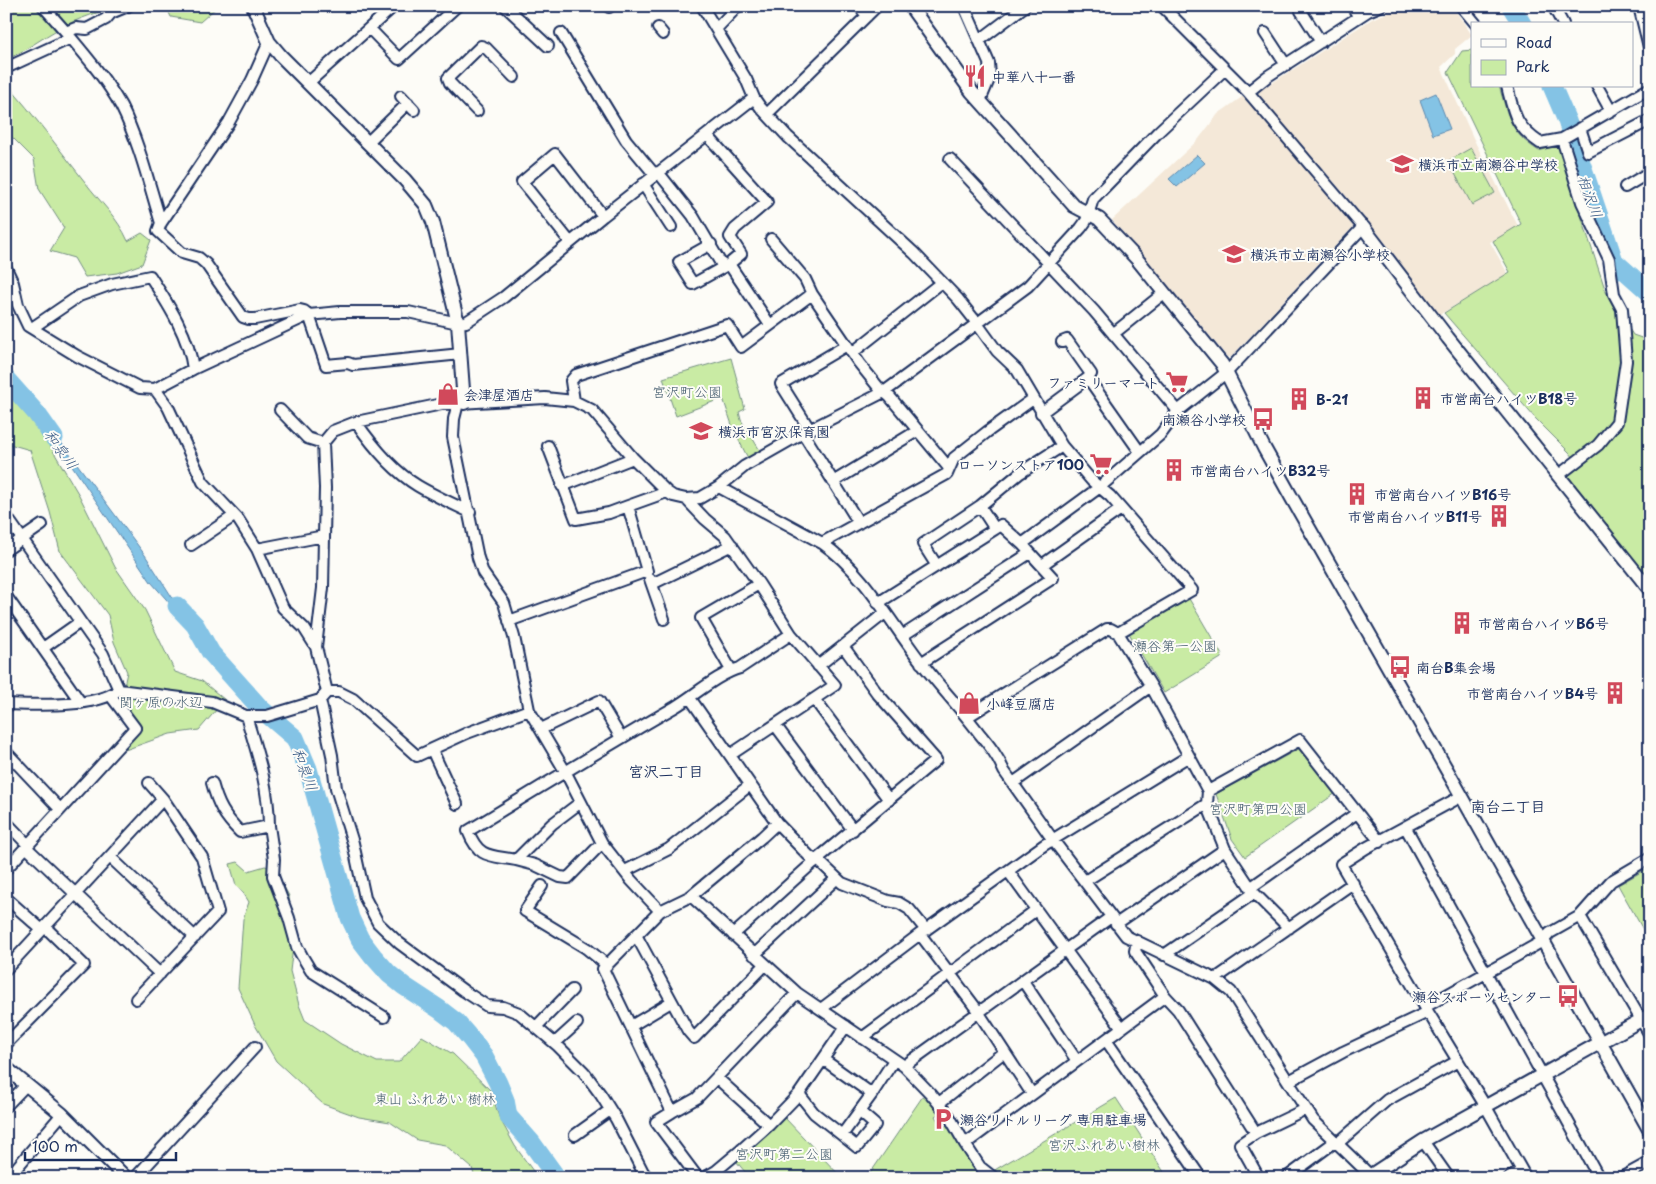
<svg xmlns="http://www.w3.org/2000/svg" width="1656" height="1184" font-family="'Playpen Sans','Klee One',sans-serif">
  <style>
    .built { fill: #f4e8d8 }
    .green { fill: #c9eba4; stroke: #728d81 }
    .water { fill: #84c3e5; stroke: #5a88af }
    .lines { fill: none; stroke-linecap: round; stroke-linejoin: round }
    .river { stroke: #84c3e5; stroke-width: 19 }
    .minor-casing { stroke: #1b2f5e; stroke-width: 14 }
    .tertiary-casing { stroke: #1b2f5e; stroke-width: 16 }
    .minor { stroke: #fdfcf7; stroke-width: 10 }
    .tertiary { stroke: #fdfcf7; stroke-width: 12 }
    .labels { text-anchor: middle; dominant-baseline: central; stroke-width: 4; stroke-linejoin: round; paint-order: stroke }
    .poi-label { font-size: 14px; font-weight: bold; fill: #1b2f5e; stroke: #fdfcf7; text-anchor: start }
    .park-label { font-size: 14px; fill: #465e70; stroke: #fdfcf7 }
    .water-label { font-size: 15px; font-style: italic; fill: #3a5b86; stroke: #fdfcf7 }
    .neighbourhood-label { font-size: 15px; font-weight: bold; fill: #1b2f5e; stroke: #fdfcf7 }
  </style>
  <rect width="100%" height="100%" fill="#fdfcf7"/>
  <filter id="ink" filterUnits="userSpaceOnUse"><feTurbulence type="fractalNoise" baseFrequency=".02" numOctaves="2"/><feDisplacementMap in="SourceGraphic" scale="10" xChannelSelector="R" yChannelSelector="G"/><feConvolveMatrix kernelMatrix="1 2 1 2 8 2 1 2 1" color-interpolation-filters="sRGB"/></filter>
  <g filter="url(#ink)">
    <path class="built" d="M1404,6H1452L1472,35L1455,49V54L1441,67L1476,144L1519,228L1490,242L1508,274L1439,315L1384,241L1335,183L1256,95V93L1372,19Z
      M1242,97H1247L1355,225L1231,357H1227L1167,284L1112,220L1198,140L1218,114Z"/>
    <path class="green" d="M6,6H119C99,12 79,18 60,28C42,38 25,51 6,60Z
      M166,6H218L200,22L171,17Z
      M1472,50V86H1499C1509,118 1509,132 1539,151L1558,145L1606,292L1633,335L1650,341V579L1568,476L1581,466L1569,452L1535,418L1444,313L1510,272L1493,241L1521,224L1448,72L1462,51Z
      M6,83C34,115 59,149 85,182C100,202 118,218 128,241L142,233L151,240L142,264L117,273L85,277L74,258L50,251L64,228L39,189L34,159L6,131Z
      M1471,148L1495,193L1472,205L1448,161Z
      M731,358L745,409L739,412L741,420L761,452L749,460L734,431L723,398L676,416L663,378Z
      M6,390L45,437L79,495L115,567L145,610L175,672L202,681L225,700L199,730L170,734L125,750L139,727L121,700L127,672L114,642L108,615L60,551L50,512L30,450L6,443Z
      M1188,597L1222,655L1221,658L1164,693L1129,633Z
      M1304,746L1336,793L1245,857L1232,839L1216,794Z
      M238,862L248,871L265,866L274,868L289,896L293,947L290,971L299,1005L305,1020L341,1044L377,1062H399L422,1036L453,1054L491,1091L499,1117L515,1146L538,1178H475L472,1168L445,1145L417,1140L390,1122L359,1117L323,1104L276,1061L255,1025L238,988L243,919L249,902L244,894L236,885L230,864Z
      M1650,867V942L1618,885Z
      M925,1093L942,1111L935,1116L942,1128L950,1123L987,1178H867Z
      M1116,1098L1164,1172L1159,1178H1003L993,1171Z
      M785,1118L842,1178H750L736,1161Z"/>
    <path class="water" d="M1436,93L1450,129L1433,135L1420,100Z
      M1197,155L1205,163L1177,187L1169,179Z
      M37,414L63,445L145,555L172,597L192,618L195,625L180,615L151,582Z"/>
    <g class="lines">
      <path class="river" d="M1511,6L1522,24
        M1552,86L1567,121L1614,261L1650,293
        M6,379L37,414L54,438
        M177,606L195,625L211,653L261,709L295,738L308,769L350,918L360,939L373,956L389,974L404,986L439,1009L456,1022L470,1038L484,1056L498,1083L505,1100L508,1116L531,1142L557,1178"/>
      <defs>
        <path id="minor" d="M43,6L66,32
          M128,6L111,13L106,19L87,29L76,28L66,32C86,56 106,79 121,106C139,142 149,184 161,223L229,122L252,80L269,42
          M505,6L548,46
          M702,6L746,79L754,98L761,108L788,137L914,253L958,299L973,318L997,351L1017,370L1062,446L1092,481L1110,496L1192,590L1118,633L1111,629H1107L967,717
          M859,6L867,16
          M964,6L989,63L990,77L980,101
          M1162,6L1248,92L1268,76L1368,11L1380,6
          M1352,6L1359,17
          M1461,6L1476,24
          M1553,6L1563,24
          M609,7L610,6
          M1301,11L1321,42
          M658,28L663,34
          M370,29L399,59L457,6
          M716,29L738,6
          M561,33L626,140L655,175
          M1265,33L1286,65
          M980,40L1025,6
          M6,68L71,38
          M308,83L394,6
          M1507,86C1514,114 1515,126 1540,143L1562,139L1650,88
          M1597,86L1611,111
          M401,96L414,110
          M477,111L450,83L448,78L481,46L486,48L514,77
          M767,114L877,6
          M1580,128L1588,152L1650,120
          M707,135L767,202L735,229L730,237L741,254L729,264L693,284L679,262L711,244
          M367,143L408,103
          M950,159L1094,311L1178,411
          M658,172L693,216L723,267
          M643,184L671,227
          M1625,187L1650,172
          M161,223L158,231L182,253L199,258L206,264L243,317L249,319H255L300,310L304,311L309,315L326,365L348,363L353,365L461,354
          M771,239L805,279L812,294L859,363L879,388L890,397L949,468
          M570,242L522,182L555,154L603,216
          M729,264L770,325
          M6,268L13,283L18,305L28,326L77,356L140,388L155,389L193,369L309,315L340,312H408L458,323L466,322L504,297L603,216L754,98
          M32,328L79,296L112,284L150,276C168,304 189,336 193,369
          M1113,334L1164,293
          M1062,342L1067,340L1091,374L1088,378
          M852,353L942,282
          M155,389L168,407L203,482L238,519L257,549L283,608L304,628L316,647
          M574,401L571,381L576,375L727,325L741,347L812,294
          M458,403L454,419L453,437L478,558L483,573L504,603L514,637L529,710L565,771L602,843L631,880L660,911
          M280,410L307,438L323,443L333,431L356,422L442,404L545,398L574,401L592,410L633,458L667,492L673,496L686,499L700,498L719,487L745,466L803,433L884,392L1028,286L1081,228L1086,221L1093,199L1159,131L1225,69
          M1041,413L1088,378L1140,452
          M356,422C372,445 393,471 418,486C435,496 453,504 470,512
          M810,430L781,384L847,345
          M803,433L859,523
          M548,446L576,519L609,513L628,506
          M1559,475L1598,445L1617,422L1626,361L1622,309L1614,294L1609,259L1582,202L1562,139
          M833,482L917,431
          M562,486L633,458
          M719,487L822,543C865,573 890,622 921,662C940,687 961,709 979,733C989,745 998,756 1004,771L1053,840L1126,936L1215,979L1231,992L1313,1120L1373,1178
          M686,499L705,519L725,536L759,584L791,634L835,685L730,755
          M6,516L103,654L119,690
          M822,543L947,474L954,458L987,432L1033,399
          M1022,544L1100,487L1161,434L1178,411L1227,372L1363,227L1248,92
          M191,545L234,516
          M257,549L324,536
          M6,550L42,525
          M1042,565L1121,509
          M937,566L923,544L980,506L1020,473L1062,446
          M650,579L664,619
          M652,584L732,545
          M6,596L81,703
          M878,603L995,529
          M509,621L647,571L628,506L667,492
          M1118,633L1151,686L1208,791L1207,804L1225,849L1254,893L1289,928
          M902,636L1030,553
          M43,648L80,622
          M921,663L1053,578L1022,544L1001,525L995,529L980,506
          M818,666L885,613
          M731,670L701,618L759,584
          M327,692H339L353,699L417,756L467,733L529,710
          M690,698L777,823L810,857L821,863L842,883L888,901L899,903L909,909L926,930
          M320,700L327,692L316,647L323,588L325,488L323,443
          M815,700L889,800
          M6,704C37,705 94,708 119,690L212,702L246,716H267L320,700L332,755L336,788L353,843L365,898L378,923L399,943L464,991L487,1006L503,1007L519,1013L558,1046L584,1072L601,1095L616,1119L643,1172L648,1178
          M776,726L853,830
          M541,729L599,701L621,738
          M432,750L457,804
          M6,752L60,809
          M212,783C218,805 224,816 240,832L269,826C269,788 257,752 246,716
          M1013,783L1151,686
          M1208,791L1300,740L1380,842
          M1462,796L1366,848L1341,864L1428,1012L1486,1107L1526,1178
          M581,802L552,824L516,860C490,855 479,859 468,831C537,789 605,747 675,707C695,695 718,674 740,668L791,634
          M6,822L28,845
          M269,826L274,859L273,876L289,918L297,947L302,956L311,971L384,1017
          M1406,828L1599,1178
          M26,847L160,974
          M110,857L195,937
          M516,860L535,865L560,877L568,878L602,843
          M6,869L135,728L111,696
          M625,871L669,849L750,785
          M1008,871L1122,1028
          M1085,881L1207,804
          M542,886L525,911L586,948L607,965
          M1250,888L1357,813
          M691,896L797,993L904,1066L931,1094L949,1116L965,1144L980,1167L994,1178
          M6,898L42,930
          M1580,916L1650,1035
          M1116,924L1225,849
          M920,934L975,1007L1032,1094
          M636,935L688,1031L694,1038L765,965
          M733,935L816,860L936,760L877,693L843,646
          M1137,941L1135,951L1165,996L1178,1010L1256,1133
          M754,955L836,879
          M1164,955L1254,893
          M6,969L163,799
          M1215,979L1353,883
          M1023,981L1077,1061
          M136,999L218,912L202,857L163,799L149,783
          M1425,1007L1543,941L1550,933L1580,916L1611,881L1650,858
          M821,1009L920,934L1044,845L1189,756
          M631,1026L671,1002
          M536,1027L572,990
          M862,1038L1036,910
          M1106,1040L1201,1178
          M555,1043L577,1023
          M6,1044L84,965L45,927
          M824,1060L872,1094
          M904,1066L1111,917
          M717,1078L769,1125
          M1289,1081L1343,1052L1428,1012
          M799,1094L814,1113L842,1135L872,1094L894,1060
          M939,1103L1004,1052
          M6,1106L26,1085
          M672,1112L697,1098L797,993
          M575,1135L610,1110
          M842,1135L857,1147L875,1125L860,1112
          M1423,1141L1449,1178
          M1338,1143L1387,1100L1458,1061
          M965,1144L1165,996
          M8,1178L62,1114
          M135,1178L255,1047
          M698,1178L656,1122L672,1112L603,969L660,911L691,896L762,837L777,823
          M704,1178L716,1171L741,1150L769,1125L799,1094L846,1026
          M1259,1178L1240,1144L1256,1133L1306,1109
          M1286,1178L1336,1141
          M1509,1178L1522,1171
          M1621,1178L1650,1162"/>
        <path id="tertiary" d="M253,6L269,42L281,56L405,180L426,205L433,222L458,323L464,403
          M910,6L972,92L1074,206L1099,219L1136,258L1222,364L1264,448L1293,500L1456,786L1650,1131
          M1640,6L1650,47
          M1363,227L1448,338L1650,590
          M6,1068L62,1114L126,1178
          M1371,1175L1423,1141L1650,1015"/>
      </defs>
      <use href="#minor" class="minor-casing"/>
      <use href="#tertiary" class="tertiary-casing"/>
      <use href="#minor" class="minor"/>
      <use href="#tertiary" class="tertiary"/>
    </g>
  </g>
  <defs>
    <symbol id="restaurant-bare" viewBox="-9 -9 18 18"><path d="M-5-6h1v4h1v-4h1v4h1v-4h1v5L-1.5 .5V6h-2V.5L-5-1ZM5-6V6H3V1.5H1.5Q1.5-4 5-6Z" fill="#d1495b" stroke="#fdfcf7" stroke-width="2.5" paint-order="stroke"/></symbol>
    <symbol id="school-bare" viewBox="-9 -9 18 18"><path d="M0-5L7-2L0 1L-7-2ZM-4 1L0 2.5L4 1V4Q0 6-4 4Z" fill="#d1495b" stroke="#fdfcf7" stroke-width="2.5" paint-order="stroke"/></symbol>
    <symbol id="supermarket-bare" viewBox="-9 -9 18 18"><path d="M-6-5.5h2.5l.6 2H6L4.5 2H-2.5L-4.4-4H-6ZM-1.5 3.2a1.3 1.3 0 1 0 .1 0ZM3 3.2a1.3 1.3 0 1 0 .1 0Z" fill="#d1495b" stroke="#fdfcf7" stroke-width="2.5" paint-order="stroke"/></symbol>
    <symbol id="shop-bare" viewBox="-9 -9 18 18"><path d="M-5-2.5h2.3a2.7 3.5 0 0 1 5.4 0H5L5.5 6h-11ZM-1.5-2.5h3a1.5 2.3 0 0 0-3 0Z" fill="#d1495b" stroke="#fdfcf7" stroke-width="2.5" paint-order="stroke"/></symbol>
    <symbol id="building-bare" viewBox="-9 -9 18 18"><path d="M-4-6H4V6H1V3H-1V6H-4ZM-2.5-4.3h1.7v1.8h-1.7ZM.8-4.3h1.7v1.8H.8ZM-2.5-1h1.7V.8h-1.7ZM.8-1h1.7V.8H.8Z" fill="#d1495b" stroke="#fdfcf7" stroke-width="2.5" paint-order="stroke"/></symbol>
    <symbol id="bus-bare" viewBox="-9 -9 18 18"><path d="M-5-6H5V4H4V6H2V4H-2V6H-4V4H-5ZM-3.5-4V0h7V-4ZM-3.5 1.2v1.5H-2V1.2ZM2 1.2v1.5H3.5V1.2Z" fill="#d1495b" stroke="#fdfcf7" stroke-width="2.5" paint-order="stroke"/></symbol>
    <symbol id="parking-bare" viewBox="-9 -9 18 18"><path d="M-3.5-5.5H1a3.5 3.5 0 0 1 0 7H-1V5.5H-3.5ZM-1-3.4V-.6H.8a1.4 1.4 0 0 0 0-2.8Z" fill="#d1495b" stroke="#fdfcf7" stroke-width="2.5" paint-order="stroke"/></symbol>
  </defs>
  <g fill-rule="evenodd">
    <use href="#restaurant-bare" x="959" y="60" width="32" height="32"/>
    <use href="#school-bare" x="1386" y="148" width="32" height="32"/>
    <use href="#school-bare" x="1218" y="238" width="32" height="32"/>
    <use href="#supermarket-bare" x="1161" y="366" width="32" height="32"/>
    <use href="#shop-bare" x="432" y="378" width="32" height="32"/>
    <use href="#building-bare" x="1407" y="382" width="32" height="32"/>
    <use href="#building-bare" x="1283" y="383" width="32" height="32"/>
    <use href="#bus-bare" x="1247" y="403" width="32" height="32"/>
    <use href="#school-bare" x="685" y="415" width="32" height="32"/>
    <use href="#supermarket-bare" x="1085" y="448" width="32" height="32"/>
    <use href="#building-bare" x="1158" y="454" width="32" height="32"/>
    <use href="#building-bare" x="1341" y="478" width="32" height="32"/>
    <use href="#building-bare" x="1483" y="500" width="32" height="32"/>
    <use href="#building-bare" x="1446" y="607" width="32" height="32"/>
    <use href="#bus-bare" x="1384" y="651" width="32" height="32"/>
    <use href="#building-bare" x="1599" y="677" width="32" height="32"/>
    <use href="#shop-bare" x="953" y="687" width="32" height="32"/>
    <use href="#bus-bare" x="1552" y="980" width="32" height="32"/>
    <use href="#parking-bare" x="927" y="1103" width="32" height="32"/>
  </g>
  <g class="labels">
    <g class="poi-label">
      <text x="992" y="76">中華八十一番</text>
      <text x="1418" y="164">横浜市立南瀬谷中学校</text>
      <text x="1250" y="254">横浜市立南瀬谷小学校</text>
      <text x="1160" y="382" text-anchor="end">ファミリーマート</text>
      <text x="464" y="394">会津屋酒店</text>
      <text x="1440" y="398">市営南台ハイツB18号</text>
      <text x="1316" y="399">B-21</text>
      <text x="1246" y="419" text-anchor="end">南瀬谷小学校</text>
      <text x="718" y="431">横浜市宮沢保育園</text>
      <text x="1084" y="464" text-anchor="end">ローソンストア100</text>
      <text x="1190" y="470">市営南台ハイツB32号</text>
      <text x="1374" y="494">市営南台ハイツB16号</text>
      <text x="1482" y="516" text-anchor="end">市営南台ハイツB11号</text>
      <text x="1478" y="623">市営南台ハイツB6号</text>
      <text x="1416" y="667">南台B集会場</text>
      <text x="1598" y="693" text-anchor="end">市営南台ハイツB4号</text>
      <text x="986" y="703">小峰豆腐店</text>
      <text x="1552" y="996" text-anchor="end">瀬谷スポーツセンター</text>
      <text x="960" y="1119">瀬谷リトルリーグ 専用駐車場</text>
    </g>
    <g class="park-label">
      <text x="687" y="391">宮沢町公園</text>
      <text x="1175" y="645">瀬谷第一公園</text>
      <text x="161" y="701">関ヶ原の水辺</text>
      <text x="1258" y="808">宮沢町第四公園</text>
      <text x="435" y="1098">東山 ふれあい 樹林</text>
      <text x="1104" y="1144">宮沢ふれあい樹林</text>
      <text x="784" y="1153">宮沢町第二公園</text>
    </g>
    <g class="water-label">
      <text transform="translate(1591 196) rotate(70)">相沢川</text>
      <text transform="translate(62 449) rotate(54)">和泉川</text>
      <text transform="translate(306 769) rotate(70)">和泉川</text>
    </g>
    <g class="neighbourhood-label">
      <text x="666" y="770">宮沢二丁目</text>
      <text x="1508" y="805">南台二丁目</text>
    </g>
  </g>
  <rect width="1656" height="1184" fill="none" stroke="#fdfcf7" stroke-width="25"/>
  <rect x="12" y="12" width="1631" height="1159" fill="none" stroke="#1b2f5e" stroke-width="2" filter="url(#ink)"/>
  <rect x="1471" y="22" width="162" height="65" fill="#fdfcf7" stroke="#a3aaba"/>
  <rect x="1481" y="39" width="25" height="8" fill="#fdfcf7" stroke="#a3aaba"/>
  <text x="1516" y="48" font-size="15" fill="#1b2f5e">Road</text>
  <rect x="1481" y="60" width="25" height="15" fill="#c9eba4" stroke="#a3aaba"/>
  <text x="1516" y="72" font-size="15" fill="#1b2f5e">Park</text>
  <path d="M25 1152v8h151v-8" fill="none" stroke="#1b2f5e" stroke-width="2.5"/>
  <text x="32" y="1152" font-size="15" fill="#1b2f5e" stroke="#fdfcf7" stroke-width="4" paint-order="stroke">100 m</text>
</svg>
